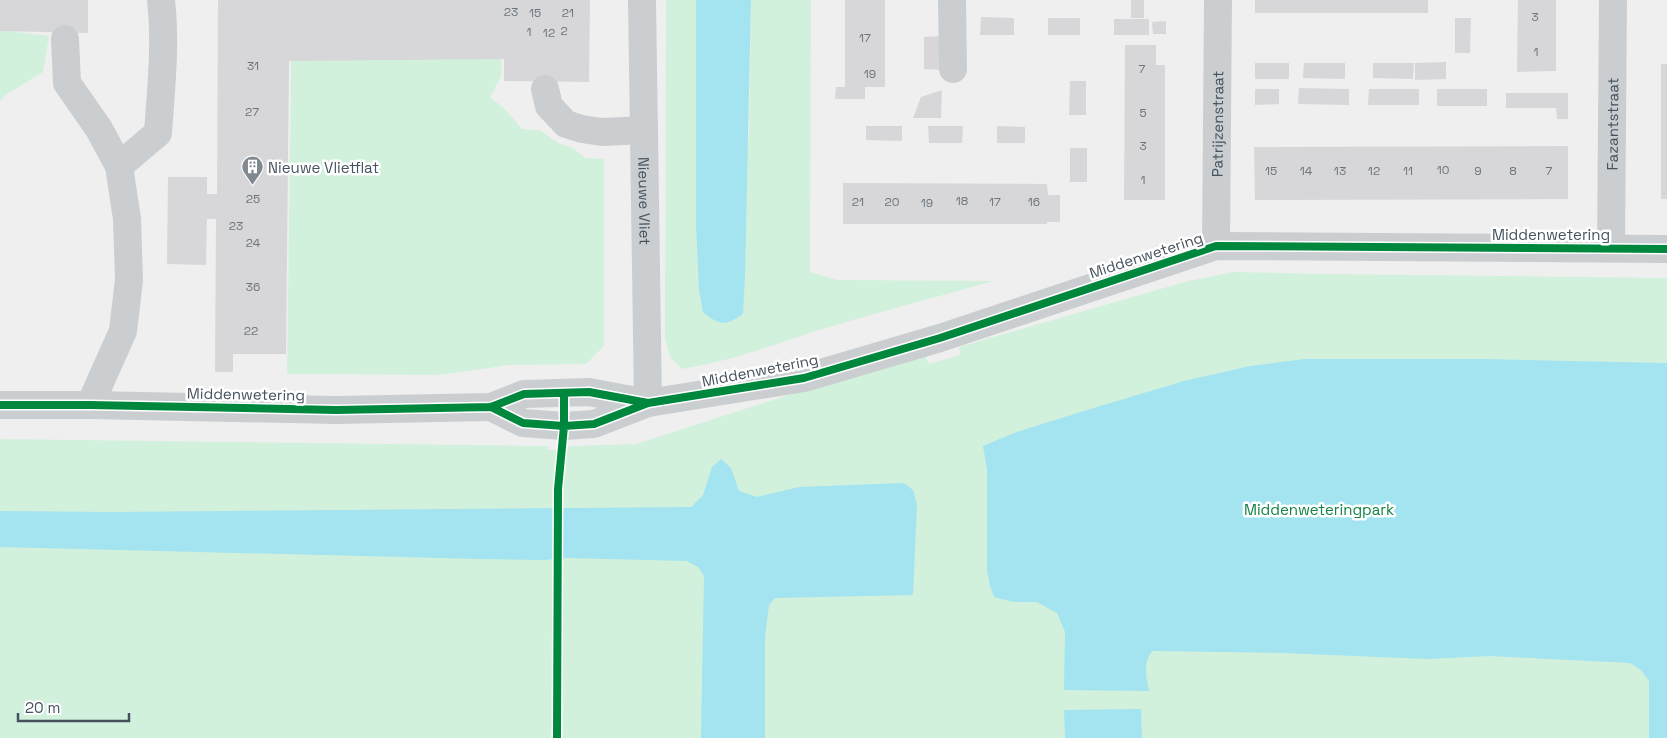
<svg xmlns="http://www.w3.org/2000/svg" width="1667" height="738" font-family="'Space Grotesk',sans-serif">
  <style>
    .green { fill: #d2f1dc }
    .water { fill: #a4e3f0 }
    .building { fill: #d7d7d9 }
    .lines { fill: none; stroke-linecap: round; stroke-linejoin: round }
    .minor { stroke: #cbced0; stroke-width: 28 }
    .cycleway-casing { stroke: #fff; stroke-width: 11 }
    .cycleway { stroke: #00873e; stroke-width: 8 }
    .labels { text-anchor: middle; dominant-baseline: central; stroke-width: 5; stroke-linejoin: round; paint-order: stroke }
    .number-label { font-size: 12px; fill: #6b757d }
    .street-label { font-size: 15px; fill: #45525d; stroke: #fff }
    .poi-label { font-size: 15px; fill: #45525d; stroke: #fff; text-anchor: start }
    .park-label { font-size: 15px; fill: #118346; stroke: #fff }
  </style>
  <rect width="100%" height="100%" fill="#f0efef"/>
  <path class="green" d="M292,0L502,53L501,77L490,97L505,109L522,129L540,130L558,143L573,148L585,158L604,159V346L586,364L510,365L439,375L287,374Z
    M666,0H696V225L749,137L751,0H811L810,272L837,280L994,281C933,298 871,314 810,333C768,347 727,362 682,369L670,357L665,339Z
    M0,30L49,36L43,72L4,96L0,102Z
    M1234,272L1327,274L1667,278V738H0V439L548,446V450H568L569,446L636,444L897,360L924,354L929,364L960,355L959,347L1188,281Z"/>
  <path class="water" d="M696,0H751L745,276L743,314C726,326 719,326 703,312L699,290L696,225Z
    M1304,359H1483L1667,363V738H1649V681L1641,670L1630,663L1489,656L1427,659L1281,653L1152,651C1143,663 1146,677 1149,691L1064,690L1065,632L1057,613L1037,602H1013L994,597L990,586L987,570V469L983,446L1014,433L1087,410L1184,381L1250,366Z
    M721,459L731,468L739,491L757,497L799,487L904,483L913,490L917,505L913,595L775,598L769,605L765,637V738H701L704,576L698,567L687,561L566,558L544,560L479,559L0,547V511L111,512L691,507L703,495L712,467Z
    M1141,709L1142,738H1065L1064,710Z"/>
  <path class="building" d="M0,0H88V33L0,31Z
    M218,0H590L589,82L504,81V59L289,61L286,354H233V372H215L216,219H207L206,265L167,264L168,177H207V194H217Z
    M845,0H885V87H865V99H835L836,87H845Z
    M1131,0H1144V18H1131Z
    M1255,0H1428V13H1255Z
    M1518,0H1556V71L1517,72Z
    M981,17L1014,18V35H980Z
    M1048,18H1080V35H1048Z
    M1455,18H1471L1470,53H1455Z
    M1114,19H1149V35H1114Z
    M1166,21V34H1153L1152,22Z
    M942,36L941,70L924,69V37Z
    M1125,45H1156V65H1165V200H1124Z
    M1446,62V79L1415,80V63Z
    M1255,63H1289V79H1255Z
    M1304,63H1345V79L1303,78Z
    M1373,63H1414L1413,79L1373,78Z
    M1661,64H1667V199H1661Z
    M1070,81H1086V115H1069Z
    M1299,88L1349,89V105L1298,104Z
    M1255,89H1279V104L1255,105Z
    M1369,89H1419V105H1368Z
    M1437,89H1487V106H1437Z
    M942,90L941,118H913L921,97Z
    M1506,93H1568V119H1557L1556,108H1506Z
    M866,126H902V141L866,140Z
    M928,126H963L962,143H929Z
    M997,126L1025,127V143H997Z
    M1568,146V199L1255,200L1254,147Z
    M1070,148H1087V182H1070Z
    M843,183L1047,184L1048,195H1060V222H1047V224H843Z"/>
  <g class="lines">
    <g class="minor">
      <path id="s1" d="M642,0L648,403"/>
      <path d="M952,0L953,69"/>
      <path d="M65,39L67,83L99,129L119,166L127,219L129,280L123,331L90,405"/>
      <path d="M545,89L549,106L566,124L582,129L602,132L644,130"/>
      <path d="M119,166L158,133C161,89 166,44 161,0"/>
      <path id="s2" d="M1216,246L1218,0"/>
      <path id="s3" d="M1611,248L1613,0"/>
      <path d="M0,405H90L336,410L491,407L524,394L589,392L648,403"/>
      <path d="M491,407L523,423L564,426L594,424L648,403L804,378L940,338L1216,246L1667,249"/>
    </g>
    <defs>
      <path id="cycleway" d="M0,405H90L336,410L491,407L524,394L589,392L648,403
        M491,407L523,423L564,426L594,424L648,403L804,378L940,338L1216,246L1667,249
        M557,738L558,489L564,426V393"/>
    </defs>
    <use href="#cycleway" class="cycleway-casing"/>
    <use href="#cycleway" class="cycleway"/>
  </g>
  <defs>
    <symbol id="building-pin" viewBox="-11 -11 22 30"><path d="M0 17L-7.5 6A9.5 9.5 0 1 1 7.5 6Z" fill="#818990" stroke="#fff"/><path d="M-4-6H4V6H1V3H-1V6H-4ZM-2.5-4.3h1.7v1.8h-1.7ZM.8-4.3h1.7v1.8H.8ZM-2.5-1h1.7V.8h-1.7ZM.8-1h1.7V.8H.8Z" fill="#fff"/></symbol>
  </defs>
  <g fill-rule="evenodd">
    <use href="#building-pin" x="240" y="154" width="25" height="34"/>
  </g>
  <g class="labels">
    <g class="number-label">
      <text x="511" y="12">23</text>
      <text x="535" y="13">15</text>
      <text x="568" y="13">21</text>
      <text x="1535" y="17">3</text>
      <text x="564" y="31">2</text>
      <text x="529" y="32">1</text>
      <text x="549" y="33">12</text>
      <text x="865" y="38">17</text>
      <text x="1536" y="52">1</text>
      <text x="253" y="66">31</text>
      <text x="1142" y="69">7</text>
      <text x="870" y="74">19</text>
      <text x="252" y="112">27</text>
      <text x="1143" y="113">5</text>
      <text x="1143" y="146">3</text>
      <text x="1443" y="170">10</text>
      <text x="1271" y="171">15</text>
      <text x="1306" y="171">14</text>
      <text x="1340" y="171">13</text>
      <text x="1374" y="171">12</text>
      <text x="1408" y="171">11</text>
      <text x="1478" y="171">9</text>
      <text x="1513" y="171">8</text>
      <text x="1549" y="171">7</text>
      <text x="1143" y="180">1</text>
      <text x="253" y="199">25</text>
      <text x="962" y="201">18</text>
      <text x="858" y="202">21</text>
      <text x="892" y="202">20</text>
      <text x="995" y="202">17</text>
      <text x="1034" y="202">16</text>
      <text x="927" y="203">19</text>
      <text x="236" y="226">23</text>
      <text x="253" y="243">24</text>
      <text x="253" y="287">36</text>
      <text x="251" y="331">22</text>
    </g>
    <g class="street-label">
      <text stroke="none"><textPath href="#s2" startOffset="122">Patrijzenstraat</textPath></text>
      <text stroke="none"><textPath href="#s3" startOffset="124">Fazantstraat</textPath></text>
      <text stroke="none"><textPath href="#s1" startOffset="201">Nieuwe Vliet</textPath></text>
      <text x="1551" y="234">Middenwetering</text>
      <text transform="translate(1146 255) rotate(-18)">Middenwetering</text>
      <text transform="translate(760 370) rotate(-11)">Middenwetering</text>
      <text transform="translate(246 394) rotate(1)">Middenwetering</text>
    </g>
    <g class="poi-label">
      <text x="268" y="167">Nieuwe Vlietflat</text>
    </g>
    <g class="park-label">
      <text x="1319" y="509">Middenweteringpark</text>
    </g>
  </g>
  <path d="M18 713v8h111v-8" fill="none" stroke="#45525d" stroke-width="2.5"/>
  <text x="25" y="713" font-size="15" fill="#45525d" stroke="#ffffff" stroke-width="4" paint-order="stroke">20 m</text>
</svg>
